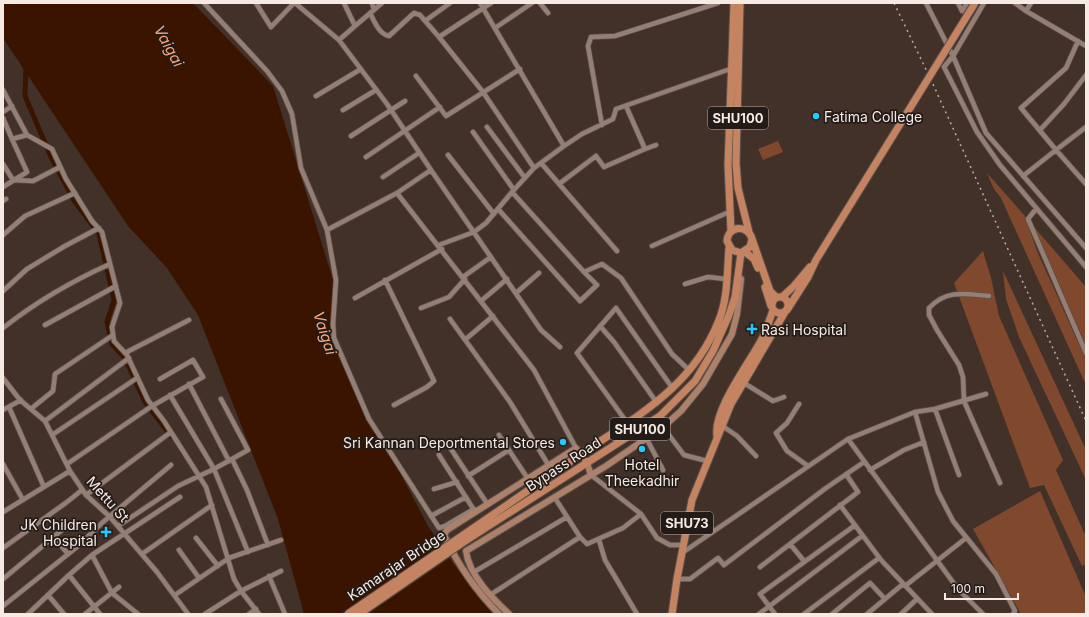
<svg xmlns="http://www.w3.org/2000/svg" width="1089" height="617" font-family="Inter,sans-serif">
  <style>
    .green { fill: #80492d }
    .water { fill: #3b1400 }
    .pier { fill: #423128 }
    .lines { fill: none; stroke-linecap: round; stroke-linejoin: round }
    .canal { stroke: #3b1400; stroke-width: 5 }
    .street-casing { stroke: #5e4f48; stroke-width: 6 }
    .secondary-casing { stroke: #5e4f48; stroke-width: 8 }
    .primary-casing { stroke: #5e4f48; stroke-width: 9 }
    .street { stroke: #937f75; stroke-width: 4.5 }
    .secondary { stroke: #ab816b; stroke-width: 6 }
    .primary { stroke: #c48361; stroke-width: 7 }
    .rail { stroke: #baaca6; stroke-width: 1.5; stroke-dasharray: 2 4; stroke-linecap: butt }
    .primary-bridge-casing { stroke: #5e4f48; stroke-width: 9; stroke-linecap: butt }
    .primary-bridge { stroke: #c48361; stroke-width: 7 }
    .poi-dot { fill: #24c9fe; stroke: #231b17; stroke-width: 1.5 }
    .labels { text-anchor: middle; dominant-baseline: central; stroke-width: 3.5; stroke-linejoin: round; paint-order: stroke }
    .shield { fill: #231b17; stroke: #b7aca7; stroke-width: 1 }
    .shield-label { font-size: 13px; font-weight: bold; fill: #f6eae5 }
    .poi-label { font-size: 14px; fill: #f6eae5; stroke: #231b17; text-anchor: start }
    .street-label { font-size: 14px; fill: #f6eae5; stroke: #231b17 }
    .water-label { font-size: 15px; font-style: italic; fill: #fca77d; stroke: #231b17 }
  </style>
  <rect width="100%" height="100%" fill="#423128"/>
  <path class="green" d="M778,141L783,152L763,160L758,149Z
    M987,173L1025,216L1037,251L1086,360V385L1001,198L994,189Z
    M1034,227L1086,287V346L1085,343Z
    M983,251L991,278L999,316L1063,460L1056,470L1086,537V564L1082,566L1044,485L1030,488L954,283Z
    M1003,271L1086,450V480L1019,337L1006,299Z
    M1040,491L1086,597V614H1021L973,529Z"/>
  <path class="water" d="M3,3H193L273,86L334,283L330,337L367,421L387,448L428,526L453,563L480,599L495,614H304L278,519L198,315L167,268L128,226L3,38Z"/>
  <path class="pier" d="M443,544L451,557L368,614H340Z"/>
  <g class="lines">
    <path class="canal" d="M26,67L25,96L51,157L75,202L99,234L114,300L107,322L112,344L125,358L145,402L171,436"/>
    <defs>
      <path id="street" d="M204,3L267,71L282,91L292,114L301,168L327,230L397,193
        M256,3L271,27L294,3
        M295,3L339,40L387,104L431,170L397,193L534,370L576,448
        M372,3L374,10
        M480,3L564,146L534,168L512,192L584,272L602,264L621,278L672,354L690,371
        M540,3L548,13
        M926,3L953,56L986,133L1086,248
        M958,3L962,11L967,3
        M984,3L953,56L944,67L977,132L1000,165L1086,267
        M1015,3L1026,11L1031,3
        M1026,11L1086,46
        M370,13C374,21 379,34 389,36L414,13L420,15L439,37L491,3
        M425,21L450,3
        M355,26L382,3
        M495,28L532,3
        M439,37L483,92L534,168
        M339,40L355,26L344,3
        M1078,41L1066,68L1021,108L1056,150L1086,127
        M416,76L446,116L520,69
        M3,90L27,135
        M316,96L361,69
        M626,106L645,149L656,145
        M343,110L376,90
        M3,112L12,106
        M3,118L12,139L27,135L52,149L66,179L92,221L102,232L120,303L112,327L114,341L127,355L148,400L164,421L206,487L234,579L241,591L259,614
        M602,125L588,46L591,37L615,36L718,3
        M487,127L525,178
        M1040,130L1064,104L1086,75
        M473,132L514,190
        M351,136L405,101
        M564,146L582,134L613,119L616,109L733,68
        M448,155L494,214
        M366,157L440,107
        M541,163L617,251
        M3,164L13,180L33,181L60,167
        M431,170L541,330L560,347
        M1023,176L1056,150L1086,184
        M383,177L419,153
        M559,184L596,156L604,167L645,149
        M3,187L27,172L12,139
        M3,201L6,199
        M498,209L580,301L597,285L584,272
        M1036,209L1028,219L1086,353
        M327,230L336,280L333,324L334,338L369,419L439,528L445,526L474,509
        M3,235L25,216L75,193
        M439,245L474,232L486,223L512,192
        M652,246L729,212
        M463,277L491,257
        M385,280L434,381L427,387L394,405
        M685,284L708,277L726,279
        M3,291L27,269L65,246L99,228
        M516,293L539,273
        M989,296C965,294 947,289 929,308V315L937,330L959,365L963,377L964,401L1000,483
        M355,298L442,249
        M481,301L507,279
        M421,308L449,297L465,279
        M450,319L510,402L549,466
        M45,325L116,286
        M600,326L614,342L657,403
        M3,328C36,302 72,281 110,264
        M466,339L493,316
        M125,353L189,320
        M3,378L20,400L45,421L70,471L86,495L110,517L157,572L188,614
        M744,383L773,401L784,397
        M189,384L229,461
        M170,395L214,469L232,459L247,490L268,545
        M221,399L248,450L232,459
        M799,404L787,423L776,433L787,451L808,466
        M9,407L44,487
        M32,408L53,391L55,374L113,335
        M935,409L959,475
        M3,410L21,400
        M915,412L938,492L953,521L996,574L1015,611L1013,614
        M45,421L129,358
        M628,424L577,353L616,308L673,389
        M721,425L737,436L756,456
        M663,427L684,455L707,461
        M641,428L663,470
        M52,435L137,378
        M499,435L528,479
        M848,439L958,589L983,614
        M451,449L488,505
        M439,455L474,510
        M3,464L23,500
        M67,464L152,406L203,377L193,360L160,379
        M870,470L904,450L924,442
        M591,475L641,514L657,538L670,545H683
        M468,476L509,450
        M434,489L457,482
        M86,495L171,432
        M555,498L580,537L587,544L623,528L641,514
        M840,505L881,560L932,614
        M3,512L70,471
        M431,516L466,497
        M118,526L178,486L214,469L248,552
        M54,537L68,554
        M196,538L218,566
        M599,540L605,560L637,614
        M3,548L67,502L82,490
        M179,550L199,578
        M682,553L848,439L915,412L935,409L986,394
        M142,554L212,505
        M92,555L180,497
        M804,561L790,544L858,492L846,474
        M760,567L790,544
        M474,572L567,517
        M69,575L92,555L112,593L138,614
        M269,576L285,614
        M3,579L62,530L75,522
        M677,579H690L718,558L724,565L826,488L864,462
        M905,586L966,538
        M48,595L64,614
        M175,595L229,558L281,540
        M490,595L580,537
        M3,606L77,547L103,522L171,465
        M28,614L69,575L100,614
        M85,614L119,587
        M205,614L241,591L281,571
        M249,614L256,609
        M759,614L862,536
        M775,614L760,594L854,526
        M804,614L879,558
        M832,614L870,583L885,599
        M867,614L903,584
        M901,614L917,599"/>
      <path id="secondary" d="M499,614C476,591 458,565 444,535L447,530L576,448C584,456 588,464 591,475
        M509,614C492,598 469,575 466,551L606,466L663,427L681,411L703,384L732,334L737,314L741,279"/>
      <path id="primary" d="M740,3L736,163L738,188L749,232
        M731,231L728,165L734,3
        M752,239L750,247L741,253L732,250L727,241C728,227 744,224 751,236L770,291L776,297
        M745,252L754,259L758,268
        M765,287L771,306
        M772 305a8 8 0 1 1 16 0a8 8 0 1 1-16 0Z
        M782,297L794,286L810,267
        M787,310L808,277L816,260
        M717,436C713,409 751,361 763,337C767,328 770,319 773,310
        M459,538C499,510 540,482 581,454C637,416 693,387 719,320C728,298 727,272 729,248
        M462,543L660,416L695,381L713,351L729,315L735,297L741,253
        M672,614L677,579L692,500L731,404L785,312"/>
    </defs>
    <use href="#street" class="street-casing"/>
    <use href="#secondary" class="secondary-casing"/>
    <use href="#primary" class="primary-casing"/>
    <use href="#street" class="street"/>
    <use href="#secondary" class="secondary"/>
    <use href="#primary" class="primary"/>
    <path class="rail" d="M894,3L932,82L1086,421"/>
    <defs>
      <path id="primary-bridge" d="M816,260L975,3
        M348,614L459,538
        M359,614L462,543"/>
    </defs>
    <use href="#primary-bridge" class="primary-bridge-casing"/>
    <use href="#primary-bridge" class="primary-bridge"/>
  </g>
  <g class="poi-dot">
    <circle cx="816" cy="116" r="4"/>
    <path d="M750 323h4v4h4v4h-4v4h-4v-4h-4v-4h4z"/>
    <circle cx="563" cy="442" r="4"/>
    <circle cx="642" cy="449" r="4"/>
    <path d="M104 526h4v4h4v4h-4v4h-4v-4h-4v-4h4z"/>
  </g>
  <g class="labels">
    <g class="shield">
      <rect x="708" y="107" width="60" height="22" rx="3"/>
      <rect x="610" y="418" width="60" height="22" rx="3"/>
      <rect x="661" y="512" width="52" height="22" rx="3"/>
    </g>
    <g class="shield-label">
      <text x="738" y="118">SHU100</text>
      <text x="640" y="429">SHU100</text>
      <text x="687" y="523">SHU73</text>
    </g>
    <g class="poi-label">
      <text x="824" y="116">Fatima College</text>
      <text x="761" y="329">Rasi Hospital</text>
      <text x="555" y="442" text-anchor="end">Sri Kannan Deportmental Stores</text>
      <text x="642" y="464" text-anchor="middle">Hotel<tspan x="642" dy="16">Theekadhir</tspan></text>
      <text x="97" y="524" text-anchor="end">JK Children<tspan x="97" dy="16">Hospital</tspan></text>
    </g>
    <g class="street-label">
      <text transform="translate(563 464) rotate(-33)">Bypass Road</text>
      <text transform="translate(108 499) rotate(48)">Mettu St</text>
      <text transform="translate(396 565) rotate(-34)">Kamarajar Bridge</text>
    </g>
    <g class="water-label">
      <text transform="translate(169 46) rotate(61)">Vaigai</text>
      <text transform="translate(325 333) rotate(72)">Vaigai</text>
    </g>
  </g>
  <rect width="1089" height="617" fill="none" stroke="#f6eae5" stroke-width="8"/>
  <path d="M945 593v6h73v-6" fill="none" stroke="#f6eae5" stroke-width="2"/>
  <text x="951" y="593" font-size="12" fill="#f6eae5" stroke="#231b17" stroke-width="3" paint-order="stroke">100 m</text>
</svg>
